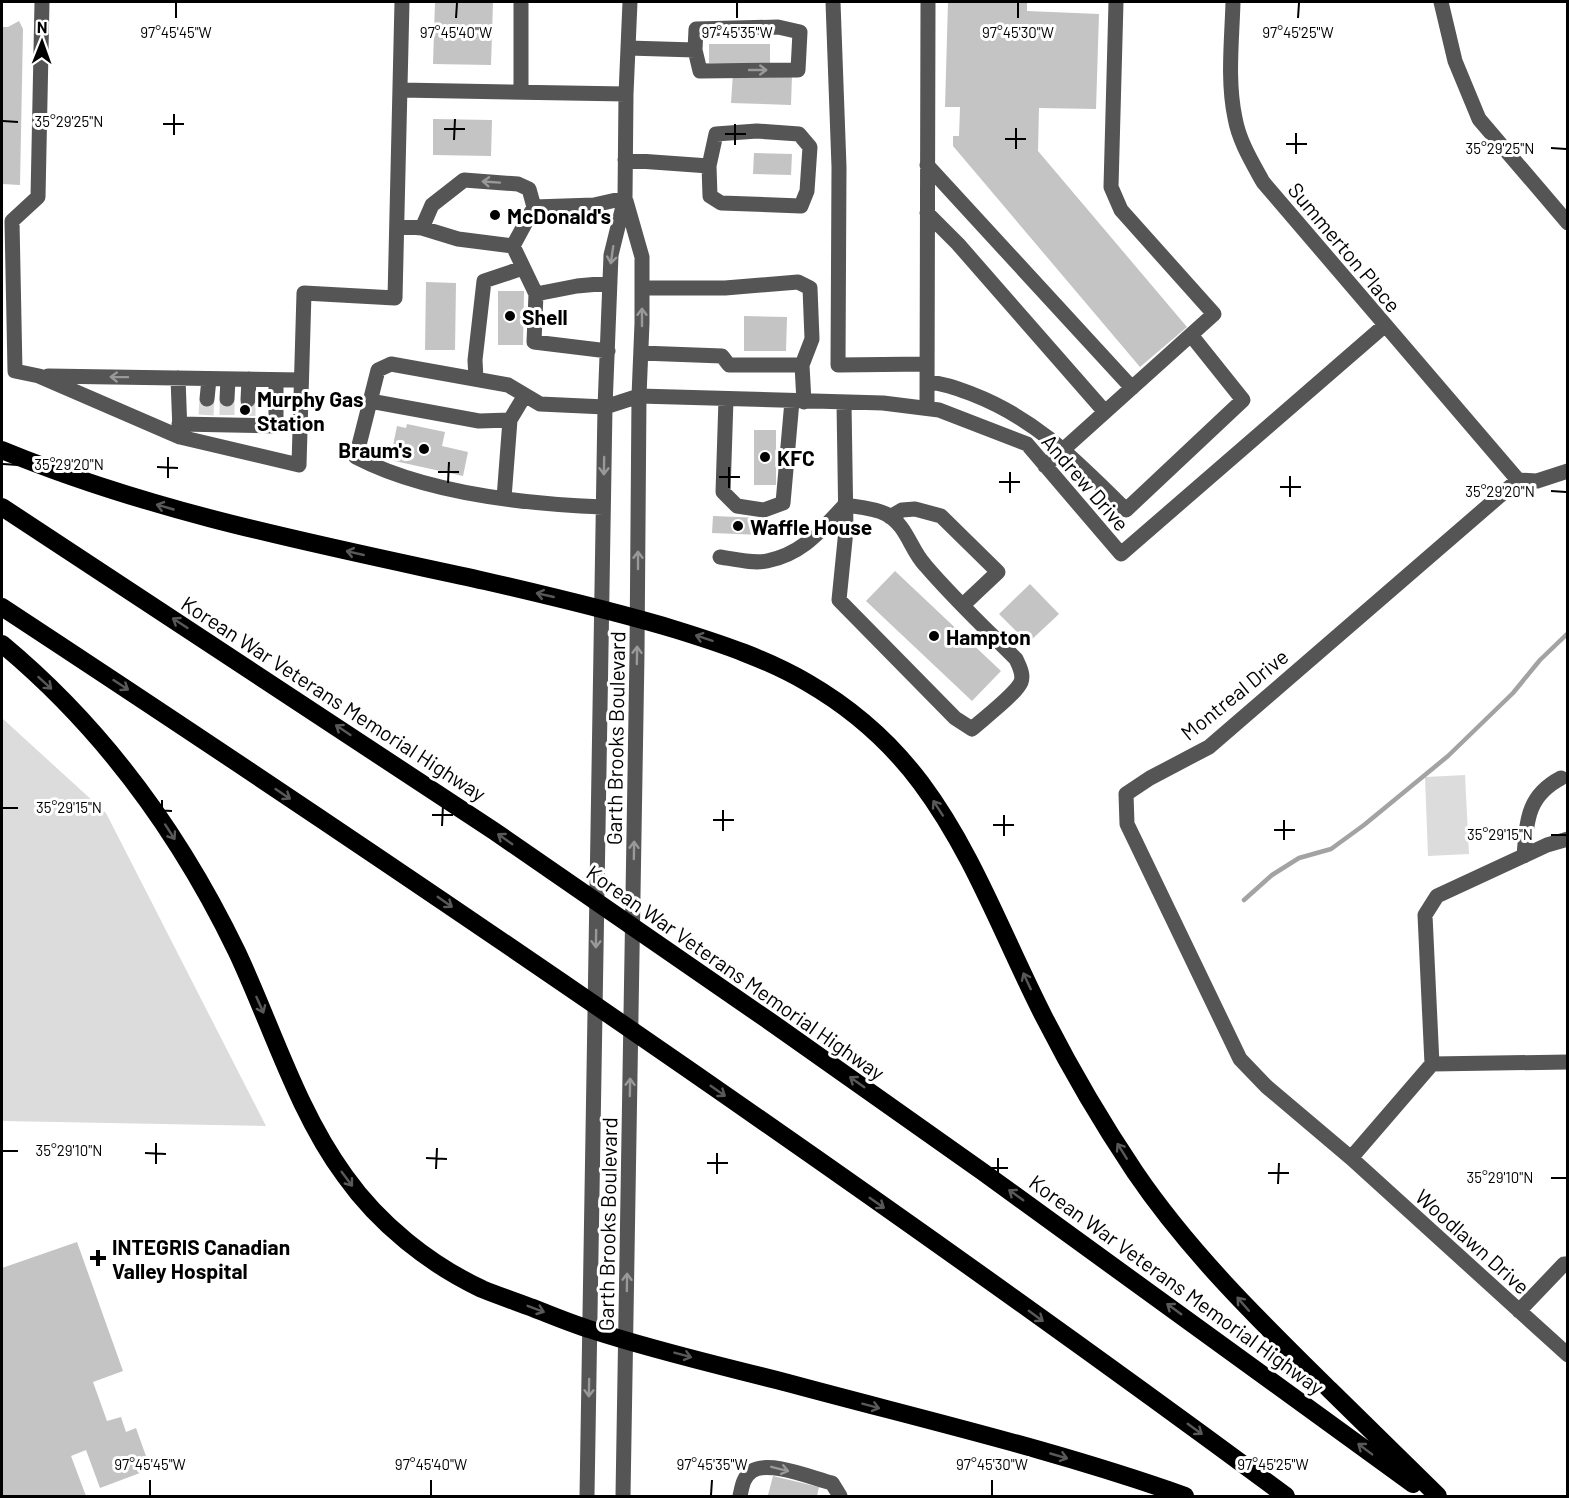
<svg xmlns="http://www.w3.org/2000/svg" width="1569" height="1498" font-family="Barlow,sans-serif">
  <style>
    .green { fill: #dcdcdc }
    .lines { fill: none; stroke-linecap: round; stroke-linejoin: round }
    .stream { stroke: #a3a3a3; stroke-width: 4.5 }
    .building { fill: #c4c4c4 }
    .minor-tunnel { stroke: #d9d9d9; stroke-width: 15; stroke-dasharray: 15 8; stroke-linecap: butt }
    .minor { stroke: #555; stroke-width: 15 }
    .highway { stroke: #000; stroke-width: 18 }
    .oneway { stroke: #999 }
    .oneway2 { stroke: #595959 }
    .ticks { fill: none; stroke: #000; stroke-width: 2 }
    .poi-dot { fill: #000; stroke: #fff; stroke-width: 2 }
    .labels { text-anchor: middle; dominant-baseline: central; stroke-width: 6; stroke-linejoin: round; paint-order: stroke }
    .poi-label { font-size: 21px; font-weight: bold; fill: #000; stroke: #fff; text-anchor: start }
    .street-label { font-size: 21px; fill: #000; stroke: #fff }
    .ticks-label { font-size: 15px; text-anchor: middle; fill: #000; stroke: #fff; stroke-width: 6; stroke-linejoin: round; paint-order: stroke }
  </style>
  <rect width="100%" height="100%" fill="#fff"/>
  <path class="green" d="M2,718L106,813L266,1126L2,1121Z
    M1465,775L1469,854L1428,856L1425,777Z"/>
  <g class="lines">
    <path class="stream" d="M1244,900L1272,875L1299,858L1331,849L1364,825L1448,756L1513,693L1540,660L1568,633"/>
  </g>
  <path class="building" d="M435,2H493L491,65L433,64Z
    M948,2H1027V11L1099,14L1096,109L1039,108L1038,151L1187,327L1140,367L953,146V136H959L960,107H945Z
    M19,21L23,29L20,185L2,184V27H8Z
    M709,44H770V64L709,63Z
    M733,73L792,76L791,105L731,103Z
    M433,119L492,120L491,156L433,155Z
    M754,153L792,154L791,175L753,174Z
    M426,282L456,283L455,350H425Z
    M498,291H524L523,345H498Z
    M744,316L787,317L786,351H744Z
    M407,424L445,432L442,446L468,452L463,476L390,460L397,426L406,428Z
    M754,430H776V485H754Z
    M713,516L763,518L762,535L712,533Z
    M895,571L1001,671L972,701L866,601Z
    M1030,584L1059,614L1028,643L999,614Z
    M77,1242L123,1371L93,1382L107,1421L121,1417L126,1432L136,1428L147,1459L136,1463L140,1473L100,1488L86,1450L71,1456L86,1496H2V1268Z
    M773,1476L819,1487L817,1496L768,1495Z"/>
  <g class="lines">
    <path class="minor-tunnel" d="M206,415L207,399
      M227,415V399
      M248,416V400"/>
    <path class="minor" d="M42,2L38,197L12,221L15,371L39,376L180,437L299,465L304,293L395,298L402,2
      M833,2L839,167L838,365L927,364
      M1233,2C1232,39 1227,81 1235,118C1239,141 1252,162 1263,182L1518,480
      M1441,2L1455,61L1479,119L1568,223
      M628,48L695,50L700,71L798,70L800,32L778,27L696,29L695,50
      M400,90L626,94
      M521,92V2
      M625,160L709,166L710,196L721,203L801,206L807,191L810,147L799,134L757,131L716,134L709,166
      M927,165L1132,388
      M534,207L594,205L625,198
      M927,213L958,244L1105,412
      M397,226L422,228L458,239L513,246L534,207L529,189L518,184L464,180L432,205L422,228
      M513,246L536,294L577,286L610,283
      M642,288H725L798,282L810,288L812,339L802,365
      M536,294L534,342L608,351
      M641,353L722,356L729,365H802L804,402
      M48,376L301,380
      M178,378L180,432
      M476,379L475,360L484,281L523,268
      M927,382C943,383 956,388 972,394C1037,419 1077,462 1126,510L1243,400L1191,335
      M207,399L209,379
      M227,399L228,379
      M726,399L723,492L737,506L764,510L783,503L792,401
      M248,400L249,379
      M370,401L479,421L510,420L525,395
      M844,403L846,530L839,600L955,718L972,729C983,719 1016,694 1021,682C1024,674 1019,666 1016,659C985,628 953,598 925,565C910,549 907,525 886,514C874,508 858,507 845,505
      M927,408L928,2
      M179,424L276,426V380
      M1045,466L1214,314L1121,210L1111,187L1116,2
      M1568,471L1537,481L1518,480L1209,747L1150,778L1126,794L1127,824L1240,1059L1267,1087L1351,1158L1568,1355
      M504,498L510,420
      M603,507C525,504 425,493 356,457L378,370L391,364L508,385L540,404L605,407L639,396L883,403L939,410L1027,444L1121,554L1384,326
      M890,517L902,510L915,509L941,516L998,572L963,605
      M720,557C734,559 753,564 767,561C803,554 821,530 845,505
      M1524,856C1527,820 1527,796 1561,778
      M1432,1064L1568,1062
      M1351,1158L1432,1064L1425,915L1437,896L1547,845L1568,839
      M1519,1311L1564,1264H1568
      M587,1496L605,407L611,255L625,198L626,94L630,2
      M623,1496L637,654L639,396L642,323V257L626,201
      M740,1496C742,1487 743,1477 752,1471C769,1460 812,1478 832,1483L840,1496"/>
    <path class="highway" d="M2,450C157,514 321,545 485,581C550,596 614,611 677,630C722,644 767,659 808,683C851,708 891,743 921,783C974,854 1004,939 1044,1017C1071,1070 1102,1123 1135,1172C1190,1253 1261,1322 1330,1390C1366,1425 1402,1461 1438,1496
      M2,507L494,831L775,1025L983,1172L1413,1484
      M2,607C437,893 868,1187 1286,1496
      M2,644C103,728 180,834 237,952C271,1024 297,1111 345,1176C379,1224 429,1264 482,1289C499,1296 517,1302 533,1308C553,1316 572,1324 592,1330C656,1351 722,1366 788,1383C921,1419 1056,1450 1185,1496"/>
  </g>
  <defs><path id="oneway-shaft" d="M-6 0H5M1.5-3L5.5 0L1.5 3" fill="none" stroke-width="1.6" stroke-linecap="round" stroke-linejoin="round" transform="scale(1.5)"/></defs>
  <g class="oneway">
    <use href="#oneway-shaft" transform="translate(758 70)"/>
    <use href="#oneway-shaft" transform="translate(491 182) rotate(-176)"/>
    <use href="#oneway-shaft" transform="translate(612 255) rotate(98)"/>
    <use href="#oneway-shaft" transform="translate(642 317) rotate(-90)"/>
    <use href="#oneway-shaft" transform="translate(119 377) rotate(-179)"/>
    <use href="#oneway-shaft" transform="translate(604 466) rotate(91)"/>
    <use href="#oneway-shaft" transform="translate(638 560) rotate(-90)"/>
    <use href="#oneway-shaft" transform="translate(637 655) rotate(-89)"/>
    <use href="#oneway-shaft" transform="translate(634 850) rotate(-89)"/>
    <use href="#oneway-shaft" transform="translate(596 939) rotate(91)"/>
    <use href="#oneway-shaft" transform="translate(630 1087) rotate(-89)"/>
    <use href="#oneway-shaft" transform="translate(627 1282) rotate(-89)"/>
    <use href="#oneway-shaft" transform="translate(589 1388) rotate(91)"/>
    <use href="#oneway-shaft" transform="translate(780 1469) rotate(14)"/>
  </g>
  <g class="oneway2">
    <use href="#oneway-shaft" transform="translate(165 507) rotate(-164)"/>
    <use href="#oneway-shaft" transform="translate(355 553) rotate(-167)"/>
    <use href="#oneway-shaft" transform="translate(545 595) rotate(-167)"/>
    <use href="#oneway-shaft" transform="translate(180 623) rotate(-147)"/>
    <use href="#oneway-shaft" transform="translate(704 638) rotate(-162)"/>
    <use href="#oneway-shaft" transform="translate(45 683) rotate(42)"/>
    <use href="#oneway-shaft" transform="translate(121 685) rotate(33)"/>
    <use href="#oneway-shaft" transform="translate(343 730) rotate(-146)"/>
    <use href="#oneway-shaft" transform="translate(283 794) rotate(34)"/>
    <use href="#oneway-shaft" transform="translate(938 808) rotate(-123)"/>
    <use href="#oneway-shaft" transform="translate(170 832) rotate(57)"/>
    <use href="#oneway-shaft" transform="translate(505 839) rotate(-145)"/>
    <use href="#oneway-shaft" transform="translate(445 902) rotate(35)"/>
    <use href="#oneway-shaft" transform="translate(1027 981) rotate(-115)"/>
    <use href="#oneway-shaft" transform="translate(260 1005) rotate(66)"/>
    <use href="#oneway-shaft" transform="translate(857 1082) rotate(-145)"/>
    <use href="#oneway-shaft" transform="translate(718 1091) rotate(35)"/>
    <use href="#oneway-shaft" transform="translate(1122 1151) rotate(-122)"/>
    <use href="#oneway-shaft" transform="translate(347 1179) rotate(53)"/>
    <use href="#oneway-shaft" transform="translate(1016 1195) rotate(-144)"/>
    <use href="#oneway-shaft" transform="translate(877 1203) rotate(35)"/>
    <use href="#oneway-shaft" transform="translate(1243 1304) rotate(-131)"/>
    <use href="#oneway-shaft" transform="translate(536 1309) rotate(21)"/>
    <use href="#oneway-shaft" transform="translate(1174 1309) rotate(-144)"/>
    <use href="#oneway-shaft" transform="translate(1036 1316) rotate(36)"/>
    <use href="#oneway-shaft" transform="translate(683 1355) rotate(15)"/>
    <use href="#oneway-shaft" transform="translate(871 1406) rotate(15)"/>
    <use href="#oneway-shaft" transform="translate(1195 1429) rotate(36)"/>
    <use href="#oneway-shaft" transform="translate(1365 1449) rotate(-143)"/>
    <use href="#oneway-shaft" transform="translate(1059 1456) rotate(16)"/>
  </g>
  <path class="ticks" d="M176,18V3M456,18L457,3M737,18V3M1018,18V3M1298,18L1299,3M3,121L18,122M163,124H184M444,129H465M725,134H746M174,135V114M1005,139H1026M454,140L455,119M1286,144H1307M735,145V124M1551,148L1566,149M1016,149V128M1296,154V133M3,464L18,465M157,467L178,468M438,472H459M719,477H740M168,478V457M999,482H1020M448,483L449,462M1280,487H1301M729,488V467M1551,491L1566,492M1010,493V472M1290,497V476M3,808H18M151,810L172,811M432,815H453M713,820H734M162,821V800M993,825H1014M442,826L443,805M1274,830H1295M723,831V810M1551,835H1566M1004,836V815M1284,840V820M3,1151H18M145,1153L166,1154M426,1158L447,1159M707,1163H728M156,1164V1143M987,1168H1008M436,1169L437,1148M1268,1173H1289M717,1174V1153M1551,1178H1566M998,1179V1158M1278,1184L1279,1163M150,1495V1480M431,1495V1480M711,1495L712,1480M992,1495V1480M1273,1495V1480"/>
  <g class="poi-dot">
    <circle cx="495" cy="215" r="6"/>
    <circle cx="510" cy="316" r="6"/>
    <circle cx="245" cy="410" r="6"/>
    <circle cx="424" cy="449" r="6"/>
    <circle cx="765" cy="457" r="6"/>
    <circle cx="738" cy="526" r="6"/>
    <circle cx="934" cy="636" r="6"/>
    <path d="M95 1249h6v6h6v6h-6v6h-6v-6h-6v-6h6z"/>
  </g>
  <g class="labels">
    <g class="poi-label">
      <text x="507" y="215">McDonald's</text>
      <text x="522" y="316">Shell</text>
      <text x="257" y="398">Murphy Gas<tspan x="257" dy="24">Station</tspan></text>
      <text x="412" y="449" text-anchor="end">Braum's</text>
      <text x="777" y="457">KFC</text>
      <text x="750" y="526">Waffle House</text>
      <text x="946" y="636">Hampton</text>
      <text x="112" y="1246">INTEGRIS Canadian<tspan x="112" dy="24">Valley Hospital</tspan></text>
    </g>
    <g class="street-label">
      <text transform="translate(1345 247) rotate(50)">Summerton Place</text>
      <text transform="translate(1086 482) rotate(49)">Andrew Drive</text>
      <text transform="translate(1234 694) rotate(-39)">Montreal Drive</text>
      <text transform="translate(334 698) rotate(33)">Korean War Veterans Memorial Highway</text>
      <text transform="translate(615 738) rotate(-89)">Garth Brooks Boulevard</text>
      <text transform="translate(736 972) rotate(35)">Korean War Veterans Memorial Highway</text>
      <text transform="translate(607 1224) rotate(-89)">Garth Brooks Boulevard</text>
      <text transform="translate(1473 1241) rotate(42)">Woodlawn Drive</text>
      <text transform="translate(1177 1284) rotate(36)">Korean War Veterans Memorial Highway</text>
    </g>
  </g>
  <g class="ticks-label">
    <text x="176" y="38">97°45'45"W</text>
    <text x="456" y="38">97°45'40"W</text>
    <text x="737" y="38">97°45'35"W</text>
    <text x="1018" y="38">97°45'30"W</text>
    <text x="1298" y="38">97°45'25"W</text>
    <text x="69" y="127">35°29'25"N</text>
    <text x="1500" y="154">35°29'25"N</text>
    <text x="69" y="470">35°29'20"N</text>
    <text x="1500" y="497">35°29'20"N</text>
    <text x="69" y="813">35°29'15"N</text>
    <text x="1500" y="840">35°29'15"N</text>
    <text x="69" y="1156">35°29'10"N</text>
    <text x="1500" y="1183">35°29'10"N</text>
    <text x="150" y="1470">97°45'45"W</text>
    <text x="431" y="1470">97°45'40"W</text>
    <text x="712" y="1470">97°45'35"W</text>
    <text x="992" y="1470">97°45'30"W</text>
    <text x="1273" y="1470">97°45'25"W</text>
  </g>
  <rect width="1569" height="1498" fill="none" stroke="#000000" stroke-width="6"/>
  <g transform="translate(42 42) rotate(1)" stroke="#ffffff" stroke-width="4.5" paint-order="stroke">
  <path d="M0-4.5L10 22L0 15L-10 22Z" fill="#000000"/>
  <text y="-9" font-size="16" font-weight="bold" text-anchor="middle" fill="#000000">N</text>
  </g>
</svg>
